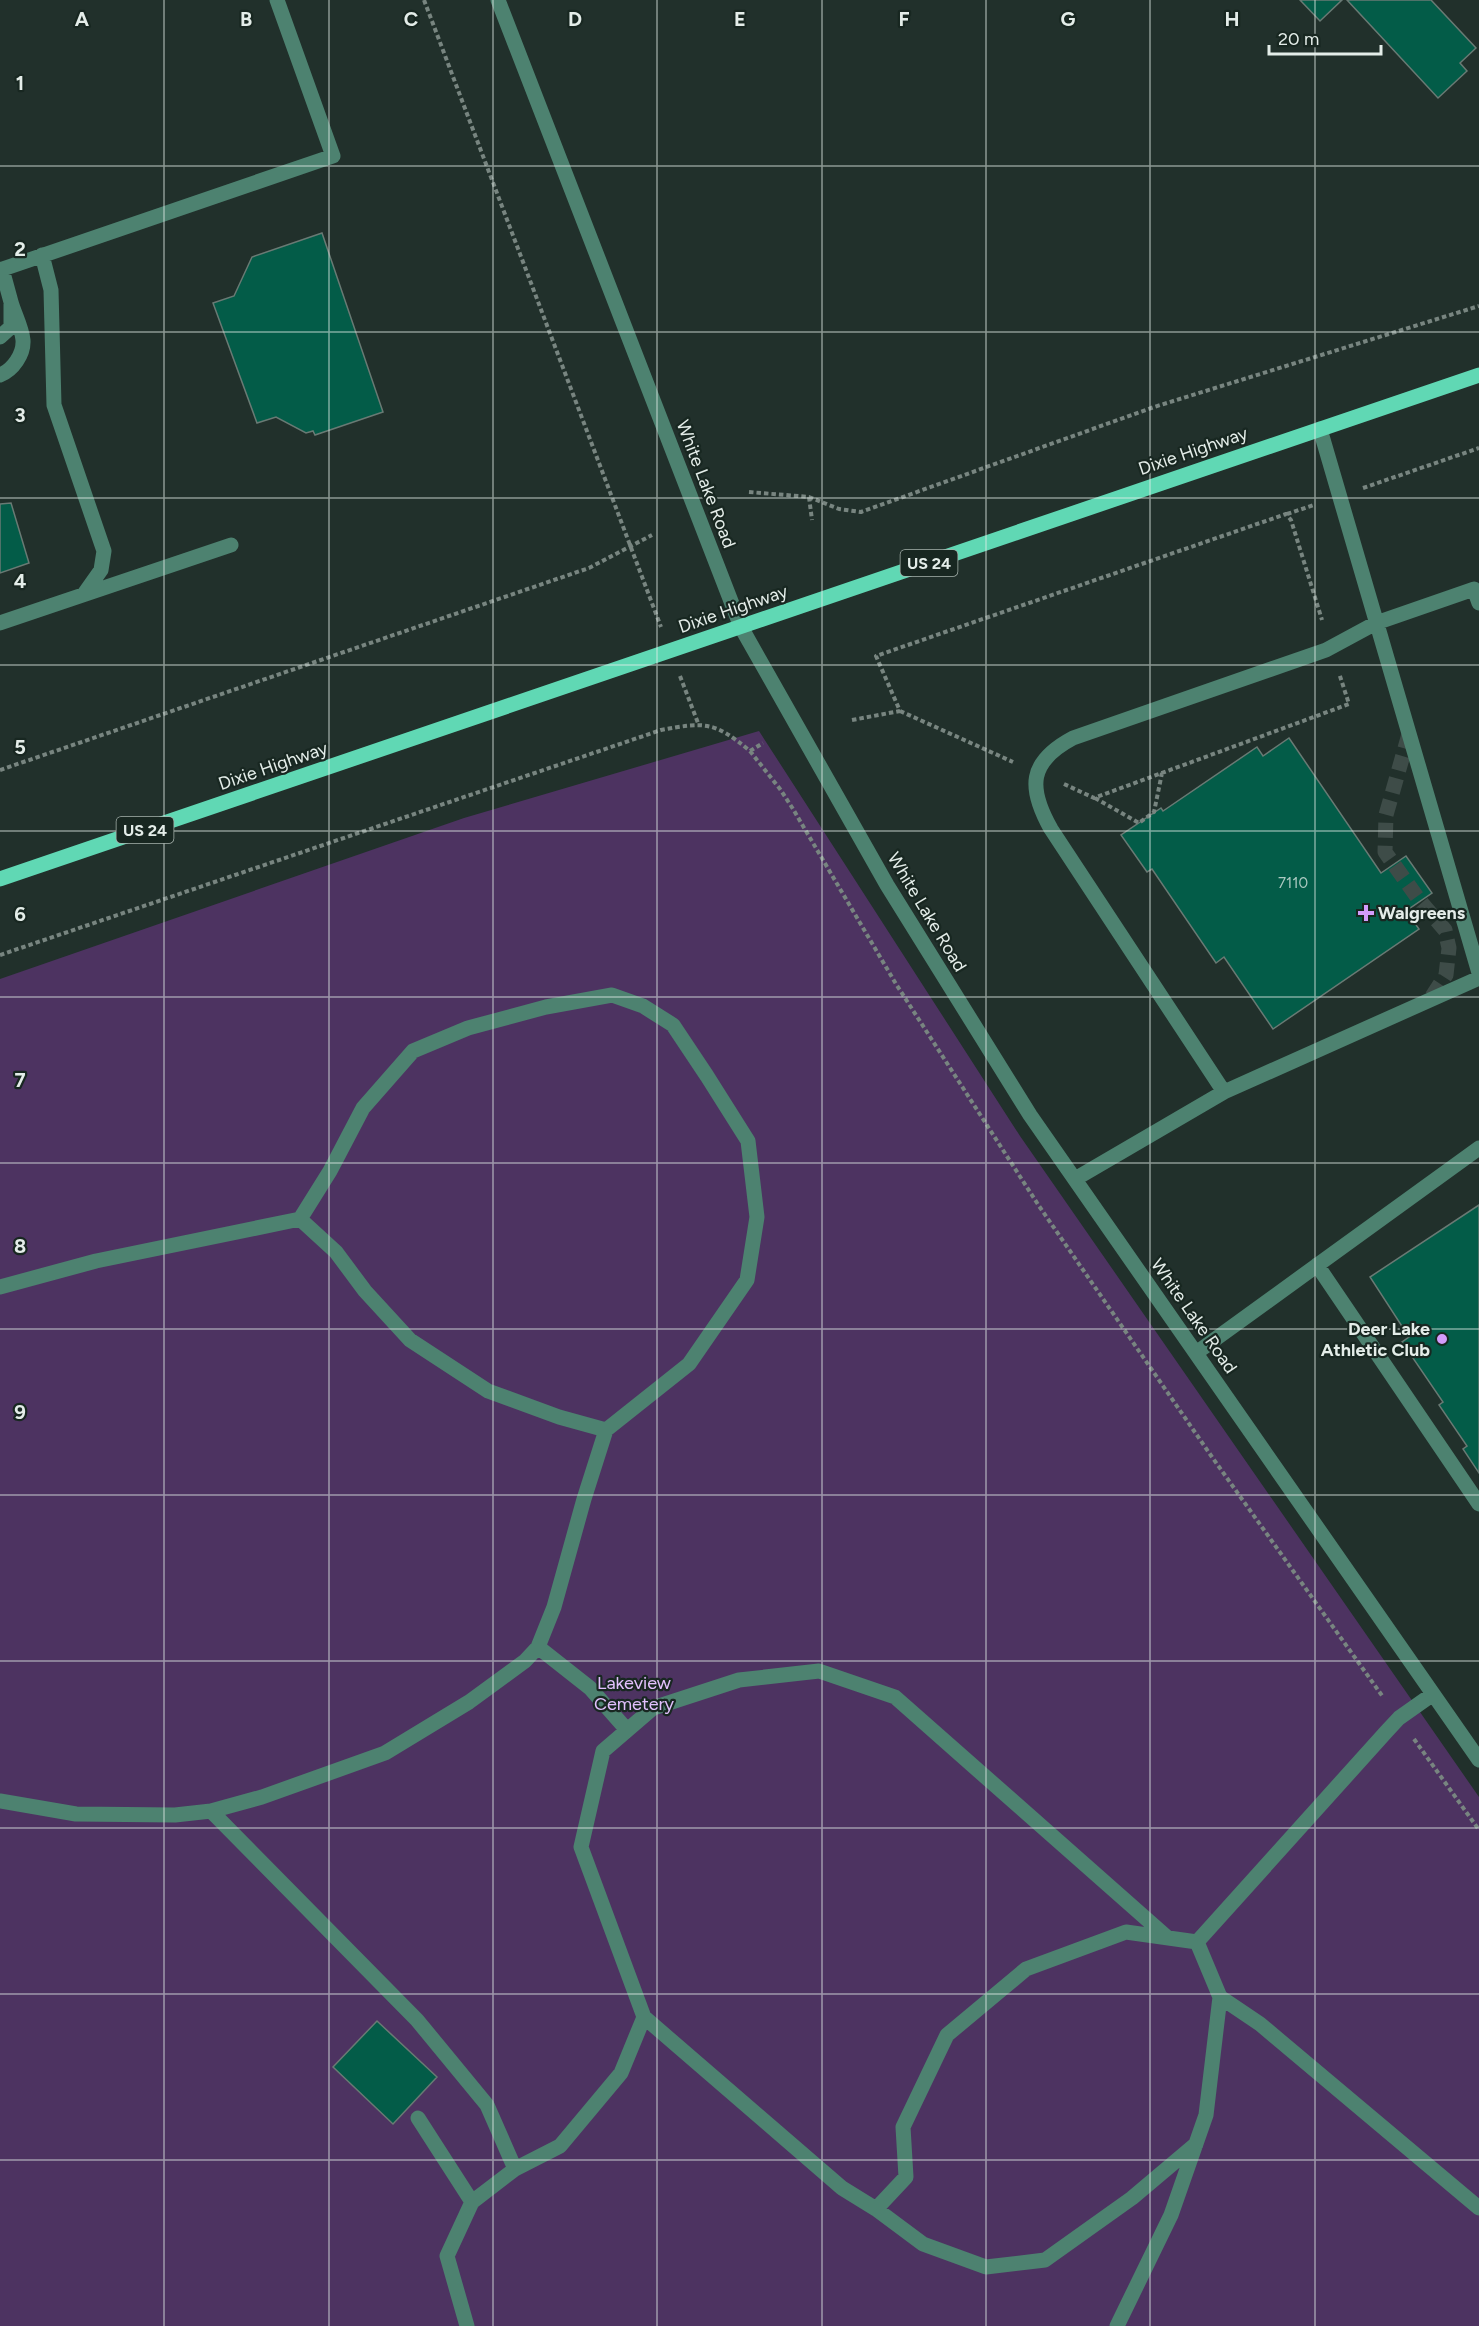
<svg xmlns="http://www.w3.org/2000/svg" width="1479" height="2326" font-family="Figtree,sans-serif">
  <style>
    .green { fill: #4d3361 }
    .building { fill: #035c48; stroke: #697a74; stroke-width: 1.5 }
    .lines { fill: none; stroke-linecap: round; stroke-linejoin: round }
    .minor-tunnel { stroke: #3e4c48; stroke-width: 15; stroke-dasharray: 15 8; stroke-linecap: butt }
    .path { stroke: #788580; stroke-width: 4; stroke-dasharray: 4.5 3; stroke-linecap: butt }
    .minor { stroke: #4d8270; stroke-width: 15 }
    .major { stroke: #60d8b4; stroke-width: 15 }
    .grid { fill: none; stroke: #e4ede9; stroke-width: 1.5; stroke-opacity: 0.55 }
    .poi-dot { fill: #d39cfc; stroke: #182721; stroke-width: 2 }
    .labels { text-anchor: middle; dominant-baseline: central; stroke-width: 4.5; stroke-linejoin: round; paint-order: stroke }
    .number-label { font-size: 15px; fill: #acc9c1 }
    .shield { fill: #182721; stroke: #a7b2ad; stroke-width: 1.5 }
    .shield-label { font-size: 16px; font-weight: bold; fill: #e4ede9 }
    .street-label { font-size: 18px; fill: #e4ede9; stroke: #182721 }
    .poi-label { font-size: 18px; font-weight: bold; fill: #e4ede9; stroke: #182721; text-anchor: start }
    .park-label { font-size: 18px; fill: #e2c0fd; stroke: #182721 }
    .grid-label { font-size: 20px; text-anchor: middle; font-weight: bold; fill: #e4ede9; stroke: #182721; stroke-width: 4.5; stroke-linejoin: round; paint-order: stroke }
  </style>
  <rect width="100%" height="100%" fill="#21302b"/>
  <path class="green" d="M759,731L1020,1136L1479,1797V2326H0V979L464,818Z"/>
  <path class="building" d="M1300,0H1342L1320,21Z
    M1347,0H1431L1476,48L1460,63L1467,71L1438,98Z
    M322,233L383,412L315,435L313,431L306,433L276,417L257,423L213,303L234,296L252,257Z
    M11,503L29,563L0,573V504Z
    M1289,738L1381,873L1406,856L1432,893L1406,911L1419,929L1273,1029L1224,957L1216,963L1152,869L1147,872L1121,835L1161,808L1163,811L1257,747L1263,756Z
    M1479,1205V1473L1463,1449L1467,1446L1439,1405L1443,1402L1402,1342L1409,1337L1370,1277Z
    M377,2021L437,2077L393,2124L333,2067Z"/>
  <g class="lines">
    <path class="minor-tunnel" d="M1409,734L1386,815L1385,852L1420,901L1445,930L1449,948L1446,975L1429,1001"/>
    <path class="path" d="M424,0L661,627
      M1363,488L1479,448
      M749,492L809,497L839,509L861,512L1154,407L1479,306
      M809,497L812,520
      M1287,514L1314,505
      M680,676L698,723
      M900,711L1013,762
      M852,720L900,711L876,656L1286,514L1291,520L1322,620
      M750,751L780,789L793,809L896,984L1039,1206L1212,1457L1383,1697
      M0,770L589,568L652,535
      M1064,784L1094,798L1349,704L1339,673
      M1095,798L1139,823L1154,812L1162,773
      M0,955L661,730C705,722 714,721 750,751L763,743
      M1414,1739L1479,1830"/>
    <path class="minor" d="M498,0L741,627L887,885L1030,1115L1479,1760
      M42,255L51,290L54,405L104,551L101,570L84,594
      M0,270L333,156L277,0
      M0,337L11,327V302L2,269
      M0,375C13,370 24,354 23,340C22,328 14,313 11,302
      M1320,429L1479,973
      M0,623L231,545
      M1224,1092L1051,829C1028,788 1028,762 1073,738L1326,650L1376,623L1474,589L1479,603
      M1075,1179L1224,1092L1479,978
      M300,1219L336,1252L365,1291L410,1340L488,1391L559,1417L606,1430
      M1317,1265L1479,1504
      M0,1287L96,1261L300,1219L330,1171L363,1108L413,1051L468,1028L546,1007L612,995L643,1006L673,1025L707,1076L748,1141L757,1217L747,1280L689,1364L606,1430L584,1499L554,1607L538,1647L525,1661L469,1702L385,1753L262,1797L211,1811L175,1815L76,1814L0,1801
      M1196,1353L1479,1148
      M538,1647L590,1688L627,1730
      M211,1811L417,2020L487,2105L515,2169
      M1197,1942L1386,1732L1399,1718L1433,1694
      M1220,1997L1260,2024L1479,2208
      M644,2017L842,2188L876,2209L923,2244L986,2267L1045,2260L1132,2198L1196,2144
      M418,2118L472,2202
      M876,2209L906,2177L903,2127L947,2035L1026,1969L1126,1932L1197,1942
      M467,2326L447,2256L472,2202L515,2169L560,2146L621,2073L644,2017L581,1847L603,1751L653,1708L739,1680L819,1671L895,1697L1168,1938
      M1117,2326L1171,2215L1206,2115L1220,1997L1197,1942"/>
    <path class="major" d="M0,879L1479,375"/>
  </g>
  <path class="grid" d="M164,0V2326M329,0V2326M493,0V2326M657,0V2326M822,0V2326M986,0V2326M1150,0V2326M1315,0V2326M0,166H1479M0,332H1479M0,498H1479M0,665H1479M0,831H1479M0,997H1479M0,1163H1479M0,1329H1479M0,1495H1479M0,1661H1479M0,1828H1479M0,1994H1479M0,2160H1479"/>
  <g class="poi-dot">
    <path d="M1363 904h6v6h6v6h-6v6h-6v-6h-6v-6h6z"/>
    <circle cx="1442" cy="1339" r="6"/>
  </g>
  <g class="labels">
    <g class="number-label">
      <text x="1293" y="883">7110</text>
    </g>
    <g class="shield">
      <rect x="900.5" y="550" width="57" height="26" rx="4.5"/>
      <rect x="116.5" y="817" width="57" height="26" rx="4.5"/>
    </g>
    <g class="shield-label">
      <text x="929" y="563">US 24</text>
      <text x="145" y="830">US 24</text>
    </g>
    <g class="street-label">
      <text transform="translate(1193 451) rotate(-19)">Dixie Highway</text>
      <text transform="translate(706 484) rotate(69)">White Lake Road</text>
      <text transform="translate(733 609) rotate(-19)">Dixie Highway</text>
      <text transform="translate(273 766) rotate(-19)">Dixie Highway</text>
      <text transform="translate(927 912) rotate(59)">White Lake Road</text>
      <text transform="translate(1194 1316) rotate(55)">White Lake Road</text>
    </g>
    <g class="poi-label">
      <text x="1378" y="913">Walgreens</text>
      <text x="1430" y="1329" text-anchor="end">Deer Lake<tspan x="1430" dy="21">Athletic Club</tspan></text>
    </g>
    <g class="park-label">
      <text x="634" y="1683">Lakeview<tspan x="634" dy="21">Cemetery</tspan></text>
    </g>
  </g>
  <g class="grid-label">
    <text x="82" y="26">A</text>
    <text x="246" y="26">B</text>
    <text x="411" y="26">C</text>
    <text x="575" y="26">D</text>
    <text x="740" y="26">E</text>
    <text x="904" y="26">F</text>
    <text x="1068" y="26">G</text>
    <text x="1232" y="26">H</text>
    <text x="20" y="90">1</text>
    <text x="20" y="256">2</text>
    <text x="20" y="422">3</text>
    <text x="20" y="588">4</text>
    <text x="20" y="754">5</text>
    <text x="20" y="921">6</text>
    <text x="20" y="1087">7</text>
    <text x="20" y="1253">8</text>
    <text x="20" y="1419">9</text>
  </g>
  <path d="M1269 45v9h112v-9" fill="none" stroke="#e4ede9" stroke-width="3"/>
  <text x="1278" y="45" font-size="18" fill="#e4ede9" stroke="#182721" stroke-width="4.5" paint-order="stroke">20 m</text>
</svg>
